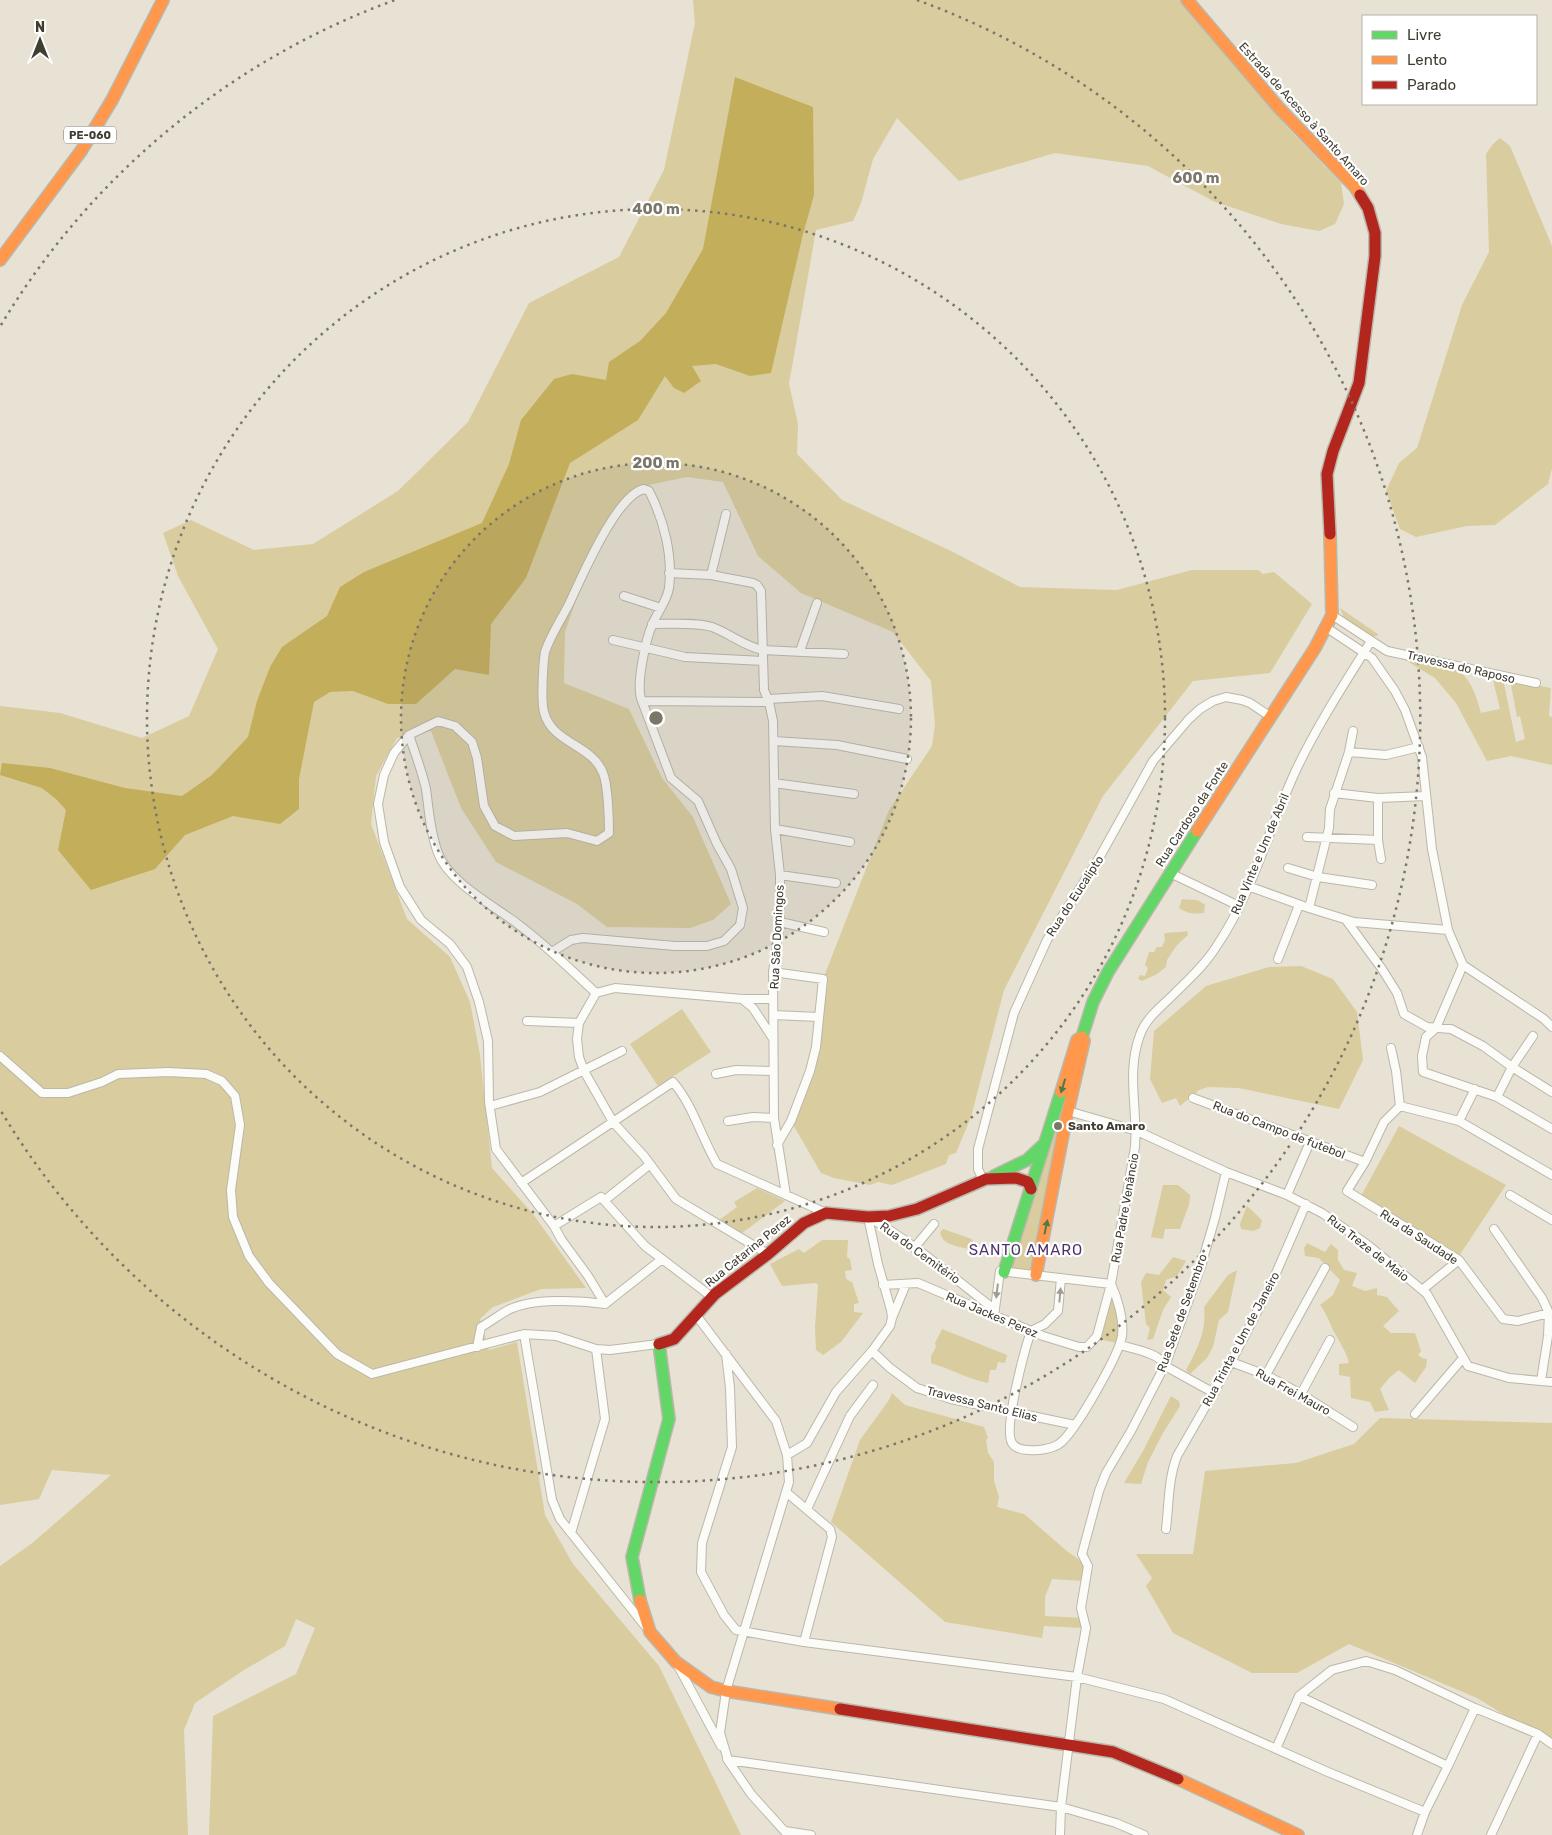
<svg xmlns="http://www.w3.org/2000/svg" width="1552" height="1835" font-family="Rubik,sans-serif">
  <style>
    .green { fill: #d9cc9f }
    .water { fill: #c3ae5b }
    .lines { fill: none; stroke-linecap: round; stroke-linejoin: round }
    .street-casing { stroke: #bbb7ab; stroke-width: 10 }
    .fast-casing { stroke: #bbb7ab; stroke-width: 14 }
    .slow-casing { stroke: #bbb7ab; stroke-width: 14 }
    .jam-casing { stroke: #bbb7ab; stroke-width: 14 }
    .street { stroke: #fbfbf8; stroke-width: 8 }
    .fast { stroke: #63d668; stroke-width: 11 }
    .slow { stroke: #ff974d; stroke-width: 11 }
    .jam { stroke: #b3261e; stroke-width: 11 }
    .oneway { fill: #4e7a47 }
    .oneway2 { fill: #9e9c94 }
    .ring { fill: none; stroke: #7a776a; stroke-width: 2.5; stroke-dasharray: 2.5 5 }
    .poi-dot { fill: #7a776a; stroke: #fff; stroke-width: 2 }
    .labels { text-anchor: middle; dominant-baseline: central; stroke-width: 4.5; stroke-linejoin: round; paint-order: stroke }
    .shield { fill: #fff; stroke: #79776f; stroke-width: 1 }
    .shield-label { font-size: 11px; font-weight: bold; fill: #403d31 }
    .street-label { font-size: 12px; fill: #403d31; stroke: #fff }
    .poi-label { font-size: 12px; font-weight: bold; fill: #403d31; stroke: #fff; text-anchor: start }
    .quarter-label { font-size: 15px; letter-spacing: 1px; fill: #4d326d; stroke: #fff }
    .centre { fill: #7a776a; stroke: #fff; stroke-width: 2.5 }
    .ring-label { font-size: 15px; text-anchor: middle; font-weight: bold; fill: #7a776a; stroke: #fff; stroke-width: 4.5; stroke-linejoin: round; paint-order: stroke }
  </style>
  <rect width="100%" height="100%" fill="#e7e2d3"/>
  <path class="green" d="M693,0H1180L1287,127L1341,183L1344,204L1335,224L1319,231L1281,224L1213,201L1148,166L1055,153L959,181L897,118L873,159L861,203L853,221L816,230L789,384L798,424L797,454L842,500L953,552L1020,587L1117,590L1192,570H1258L1263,574L1274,572L1312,604L1270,673L1193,681L1103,796L1004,990L971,1117L956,1153L949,1155L946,1164L892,1185L878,1182L870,1185L834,1178L821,1173L791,1121L810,1071L823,979L889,810L932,746L935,725L931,681L893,632L801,593L758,556L723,482L687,477L639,487L594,548L565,632L564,683L629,709L662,778L693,817L731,904L713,920L690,928L607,927L577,904L496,862L461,808L431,731L397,738L376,776L371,824L407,919L450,957L470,1002L480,1055L492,1168L533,1214L586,1288L541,1289L493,1307L480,1319L489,1350L517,1342L545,1515L573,1564L659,1666L741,1835H209L213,1716L296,1674L315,1628L296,1619L285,1646L244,1670L195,1703L184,1730L188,1835H0V1566L31,1544L111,1475L52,1470L39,1499L0,1505V706L60,713L142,738L189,716L218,649L178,576L163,533L191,520L254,550L313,544L398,491L468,422L529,303L619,257L664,170L695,23Z
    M1500,138L1510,146L1552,246V468L1548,484L1495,525L1467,526L1416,537L1400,529L1386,491L1399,463L1417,448L1462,305L1489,252L1486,154L1493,144Z
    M1340,608L1379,635L1372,637L1344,618Z
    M1400,657C1415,660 1442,663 1454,668C1470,675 1477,698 1481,713L1500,709L1492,676L1503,679L1516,742L1525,739L1520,716L1517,717L1510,680L1551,688L1549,716L1552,717V765L1511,756L1487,761L1456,703L1435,678Z
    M1182,899C1193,901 1196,897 1205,905L1204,913C1194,914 1188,914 1179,908Z
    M1187,931L1188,935L1177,945L1167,960L1166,967L1157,974L1142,981L1138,979L1140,975L1145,976L1148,968L1145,965L1149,952H1154L1157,947H1162L1165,940L1164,934C1171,931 1180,933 1187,931Z
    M1301,966L1333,979L1357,1012L1363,1060L1339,1109L1239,1088L1208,1087L1199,1090L1180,1106L1176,1098L1162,1103L1150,1079L1154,1031L1206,986L1269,967Z
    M682,1009L711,1052L658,1086L630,1044Z
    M1057,1121L1060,1122L1032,1269C1027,1272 1014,1270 1010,1266Z
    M1399,1126L1506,1185L1459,1256L1360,1198Z
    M1163,1185H1178L1190,1195L1189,1205L1180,1229H1165L1163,1239L1151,1237Z
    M757,1188L785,1201L734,1239L718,1221L737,1207L734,1202Z
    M1247,1206L1262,1220L1260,1228L1253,1231L1241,1229L1240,1224Z
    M943,1229L972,1239L973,1243L968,1249C957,1246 942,1245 940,1232Z
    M822,1240H848L847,1257L850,1259L852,1270L845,1271L846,1279L852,1282L859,1303L854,1304V1312L863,1313L841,1342L823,1355L816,1350L815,1327L818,1285L816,1283L782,1286L770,1264L799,1249L804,1253Z
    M1307,1243L1325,1252L1331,1244L1338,1250V1260L1344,1270L1357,1273L1352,1286L1365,1291L1377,1288V1295L1387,1297L1399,1311L1383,1326L1391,1333H1415L1421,1351L1418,1355L1422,1358L1427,1359L1426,1367L1415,1383L1399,1370L1389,1378L1380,1389L1389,1410L1375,1412L1370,1402L1351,1398L1350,1377L1339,1375V1364L1349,1363C1346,1351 1339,1341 1333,1330C1329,1321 1326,1313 1320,1305L1333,1295L1340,1280L1319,1258L1305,1256L1304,1248Z
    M1173,1257L1186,1261L1177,1276L1166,1280L1163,1290L1171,1297L1163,1310L1153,1339L1147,1340L1150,1328L1146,1324L1141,1282L1146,1273L1159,1275Z
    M1237,1270L1228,1312L1219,1320L1213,1347L1207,1358L1190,1374L1186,1370C1197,1350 1207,1330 1204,1307L1228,1275Z
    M1111,1292C1117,1309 1122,1326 1116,1343L1099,1339Z
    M942,1329L1007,1355L1005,1363L998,1362L996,1370H990L988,1383C968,1379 951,1369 931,1363V1356L936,1347L935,1343Z
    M892,1393L905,1405L984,1427L988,1438L986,1440L988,1453L994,1462V1481L999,1497L997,1507L1024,1514L1068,1552L1087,1565L1084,1581L1052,1579L1045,1597V1616L1083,1618L1082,1628L1044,1626L1042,1638L945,1622L831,1522L860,1440L889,1400Z
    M1171,1396L1179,1401L1180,1406L1163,1433L1148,1462L1141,1484L1124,1483L1143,1451Z
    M1380,1418L1552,1423V1744L1477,1698L1349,1644L1297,1673H1252L1173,1633L1146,1586L1152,1578L1136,1554H1193L1205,1471L1296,1463L1354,1444Z"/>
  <path class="water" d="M735,77L813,107L814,195L803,234L771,373L750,376L716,364L692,366L701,381L684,393L674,388L665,376L638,420L570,463L526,578L491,624L489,675L455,669L416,704H388L353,691L330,692L314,702L299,779V809L280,824L233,816L185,835L155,869L91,890L58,850L66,810L56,799L42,788L0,775L2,763L50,768L125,788L182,796L212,775L248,737L257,701L270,667L282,647L327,616L340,587L364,572L482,523L509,464L521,420L554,379L572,374L606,380L609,362L640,341L666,313L703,249Z"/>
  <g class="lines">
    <defs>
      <path id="street" d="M669,573L711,575L753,583L757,585L761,591L764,690L769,702L773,721L775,829L780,875V922L773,972L774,1118L786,1195
        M711,575L726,514
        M624,596L661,608
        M1332,615L1387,651L1536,683
        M652,624C670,624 696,622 712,627C729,633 745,647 763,650L844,654
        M1327,628L1372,658L1395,691L1405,710L1422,757L1432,849L1448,930L1463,965L1544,1019L1552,1027
        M613,640L685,657L763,661
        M800,651L817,603
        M768,699L822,696L899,709
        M409,735C415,753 422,771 426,789C429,810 430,832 438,853C449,883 495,906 519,925C547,946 571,970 596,993
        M774,741L837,745L907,759
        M1349,752L1386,755L1419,747
        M774,783L854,794
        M1334,793L1378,798
        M775,829L850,842
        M1307,837L1378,840
        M1381,859L1378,840V798L1426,796
        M1288,868L1318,877L1372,885
        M1170,873L1239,906
        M780,875L836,883
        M1248,886L1309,908L1329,828L1330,809L1349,752L1353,731
        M1309,908L1354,922L1448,930
        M1346,920L1382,969L1397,993L1404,1014L1427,1027L1451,1029L1483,1046L1512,1067L1552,1092
        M780,922L824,932
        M552,952L571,940L583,938L675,946H707L724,941L740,925L743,908L731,869L717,844L698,801L671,778L642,701
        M1278,959L1299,905
        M1463,965L1436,1028L1426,1037L1422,1056L1423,1072L1497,1097L1552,1129
        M773,972L823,979L816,1047L810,1071L791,1121L777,1145
        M742,999L753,1008L772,1037
        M774,1015L818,1017
        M527,1021L579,1023
        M1391,1048L1396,1071L1400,1106
        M0,1056L42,1093H68L102,1082L118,1074L168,1072L206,1074L222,1081L235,1096L240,1125L231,1190L233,1217L249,1256L269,1283L337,1354L372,1374L524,1334L556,1336L596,1349L610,1350L658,1344
        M716,1074L736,1070L773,1071
        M1497,1097L1512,1067L1533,1036
        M1193,1098L1365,1162
        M490,1106L540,1092L622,1051
        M1400,1106L1384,1122L1365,1162L1347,1191L1459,1260L1503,1319L1518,1321L1549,1313
        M1400,1106L1459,1121L1552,1175
        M1068,1111L1137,1131L1226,1172L1287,1195L1322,1213L1368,1245L1427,1294L1468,1366L1509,1378L1552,1382
        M728,1121L753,1117L774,1118
        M1459,1121L1475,1089
        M983,1180L978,1169V1149L1014,1013L1047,940L1098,860L1153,761L1189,719L1200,709L1213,701L1226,697L1242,700L1250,703L1271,717
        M521,1183L673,1082C693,1105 701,1137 717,1164L826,1213
        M1287,1195L1310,1142
        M1510,1195L1552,1220
        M605,1200L649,1165
        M870,1218C915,1244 954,1278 995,1310
        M554,1226L601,1197L645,1246L712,1297
        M1494,1229L1542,1298L1549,1313L1548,1336L1541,1381
        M914,1248L934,1224
        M768,1254L676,1199L644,1156L613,1122L584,1071L579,1057L577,1039L579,1023L596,993L615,988L742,999H773
        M1061,1278L1058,1311L1045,1324L1031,1331C1025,1349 1003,1428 1012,1443C1016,1449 1023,1450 1029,1450C1038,1451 1051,1449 1059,1444C1074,1434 1119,1355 1122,1336C1124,1320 1118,1299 1111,1284
        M883,1285L918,1283L1043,1336L1079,1347H1087L1097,1336L1111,1284
        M1422,1290L1459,1260
        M605,1304L662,1259
        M696,1315L776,1421L787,1455L789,1482L726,1691L720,1733L728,1760L1061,1807L1116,1823L1144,1835
        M994,1316L1000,1271L1111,1284L1135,1147C1138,1110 1126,1072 1140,1035C1146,1018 1160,1008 1173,995C1188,980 1205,965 1216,947C1253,893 1269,827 1297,768C1318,724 1345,683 1371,641
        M892,1318L906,1284
        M524,1334L552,1500L560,1519L645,1626
        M1120,1345C1134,1349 1160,1353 1167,1367L1214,1393
        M477,1347L481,1327C490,1322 499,1315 508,1310C532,1298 578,1300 605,1304L588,1276L561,1239L554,1226L496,1149L489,1102L488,1041L479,1002L467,967L450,944L421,920L400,887L384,842L378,804L384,775L394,753L409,735L438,721L455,726L472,742L477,758L484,806L495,826L514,836L567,833L597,841L609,833C609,819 608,785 603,773C592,744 552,744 544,712C541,702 543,663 545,652C550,636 561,620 569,604C581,579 616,495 644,489L649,491C664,520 673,556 669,588C667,601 658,611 653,623C646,638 635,686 642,701L769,702
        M872,1351L890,1368L917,1388L951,1399L1075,1425
        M726,1354L730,1388L732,1447L702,1543L701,1572L724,1615L736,1630L804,1642L1077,1677L1164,1699L1328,1772L1425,1812
        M1231,1362L1266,1375L1301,1394L1353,1427
        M1266,1375L1325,1268
        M1301,1394L1330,1340
        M1415,1414L1463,1358
        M787,1455L807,1443L836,1392L872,1351L890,1326L892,1318L891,1310L878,1264L868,1217
        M786,1492L830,1529L832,1537L804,1642
        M807,1509L850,1416L873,1385
        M1166,1529C1169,1504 1168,1480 1177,1456L1231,1362L1270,1287L1306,1204
        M571,1533L605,1419L596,1349
        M677,1664L721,1746
        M1299,1696L1448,1766L1425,1812L1417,1835
        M1276,1749L1299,1696L1332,1670L1366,1661L1395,1670L1475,1708L1538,1734L1552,1744
        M727,1759L751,1794L788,1835
        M1448,1766L1475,1708
        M785,1831L811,1835
        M1060,1835L1061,1807L1077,1677L1086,1628L1081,1608L1088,1566L1082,1554L1099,1491L1106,1473L1131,1431L1166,1363L1201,1266L1215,1218L1226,1172
        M1491,1835L1538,1734"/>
      <path id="fast" d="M1082,1037L1093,1002L1108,972L1197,831
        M994,1176L1027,1160L1043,1145
        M1004,1272L1061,1092
        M640,1600L632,1557L669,1419L659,1344"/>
      <path id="slow" d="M1187,0L1279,108L1355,187L1360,195
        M0,260L81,151L112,100L163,0
        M1197,831L1315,648L1332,615L1330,534
        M1036,1275L1065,1124L1084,1041L1082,1037L1077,1040L1061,1092
        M640,1600L650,1632L676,1662L711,1687L726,1691L840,1709
        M1178,1779L1298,1835"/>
      <path id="jam" d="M1330,534L1327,474L1333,451L1359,383L1375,256V233L1368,208L1360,195
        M659,1344L674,1339L715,1294L768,1254L804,1223L826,1213L868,1217L889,1216L917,1209L986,1179L1016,1178L1028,1182L1031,1189
        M840,1709L1113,1752L1178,1779"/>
    </defs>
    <use href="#street" class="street-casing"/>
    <use href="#fast" class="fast-casing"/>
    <use href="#slow" class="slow-casing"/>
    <use href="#jam" class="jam-casing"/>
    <use href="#street" class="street"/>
    <use href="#fast" class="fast"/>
    <use href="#slow" class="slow"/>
    <use href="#jam" class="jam"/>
  </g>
  <defs><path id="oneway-solid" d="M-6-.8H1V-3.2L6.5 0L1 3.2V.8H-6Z" transform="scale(1.25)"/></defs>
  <g class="oneway">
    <use href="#oneway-solid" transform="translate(1063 1086) rotate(107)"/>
    <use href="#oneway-solid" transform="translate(1046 1227) rotate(-78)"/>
  </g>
  <g class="oneway2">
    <use href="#oneway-solid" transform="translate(997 1291) rotate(97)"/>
    <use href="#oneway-solid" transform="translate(1060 1295) rotate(-85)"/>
  </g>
  <circle cx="656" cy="718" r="255" fill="#7a776a" fill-opacity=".12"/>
  <g class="ring">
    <circle cx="656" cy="718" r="255"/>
    <circle cx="656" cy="718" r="509"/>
    <path d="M1 325A764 764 0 0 1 395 0M917 0A764 764 0 1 1 1 1111"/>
  </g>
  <circle class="poi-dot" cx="1058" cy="1126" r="5"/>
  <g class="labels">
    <rect class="shield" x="64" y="126.5" width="52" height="17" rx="4"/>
    <g class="shield-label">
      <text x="90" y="135">PE-060</text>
    </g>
    <g class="street-label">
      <text transform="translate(1304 114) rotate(48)">Estrada de Acesso à Santo Amaro</text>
      <text transform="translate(1461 667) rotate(13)">Travessa do Raposo</text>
      <text transform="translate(1192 814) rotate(-57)">Rua Cardoso da Fonte</text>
      <text transform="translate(1260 854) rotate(-67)">Rua Vinte e Um de Abril</text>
      <text transform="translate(1075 896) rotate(-57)">Rua do Eucalipto</text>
      <text transform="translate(777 937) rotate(-87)">Rua São Domingos</text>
      <text transform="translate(1279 1130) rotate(21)">Rua do Campo de futebol</text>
      <text transform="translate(1125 1208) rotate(-80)">Rua Padre Venâncio</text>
      <text transform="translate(1419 1237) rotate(33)">Rua da Saudade</text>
      <text transform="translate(1368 1248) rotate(38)">Rua Treze de Maio</text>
      <text transform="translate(748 1251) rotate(-39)">Rua Catarina Perez</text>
      <text transform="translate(920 1253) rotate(36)">Rua do Cemitério</text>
      <text transform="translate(1182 1313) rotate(-70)">Rua Sete de Setembro</text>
      <text transform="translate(992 1315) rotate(23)">Rua Jackes Perez</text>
      <text transform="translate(1241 1339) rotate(-62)">Rua Trinta e Um de Janeiro</text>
      <text transform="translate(1293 1392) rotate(29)">Rua Frei Mauro</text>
      <text transform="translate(982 1404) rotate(14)">Travessa Santo Elias</text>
    </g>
    <g class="poi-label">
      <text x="1068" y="1126">Santo Amaro</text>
    </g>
    <g class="quarter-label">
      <text x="1026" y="1250">SANTO AMARO</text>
    </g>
  </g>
  <circle cx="656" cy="718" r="8" class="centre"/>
  <g class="ring-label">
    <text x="1196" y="183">600 m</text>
    <text x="656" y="214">400 m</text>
    <text x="656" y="468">200 m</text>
  </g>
  <rect x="1362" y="15" width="175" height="90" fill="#ffffff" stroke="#b3b1ad"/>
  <rect x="1372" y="31" width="25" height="8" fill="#63d668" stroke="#b3b1ad"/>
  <text x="1407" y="40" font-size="15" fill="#403d31">Livre</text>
  <rect x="1372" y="56" width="25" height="8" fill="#ff974d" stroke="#b3b1ad"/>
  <text x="1407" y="65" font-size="15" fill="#403d31">Lento</text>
  <rect x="1372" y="81" width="25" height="8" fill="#b3261e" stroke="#b3b1ad"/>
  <text x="1407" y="90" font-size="15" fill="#403d31">Parado</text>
  <g transform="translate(40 40)" stroke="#ffffff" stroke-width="4" paint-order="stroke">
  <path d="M0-4L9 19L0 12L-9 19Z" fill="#403d31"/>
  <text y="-8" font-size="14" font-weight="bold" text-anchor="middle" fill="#403d31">N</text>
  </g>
</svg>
